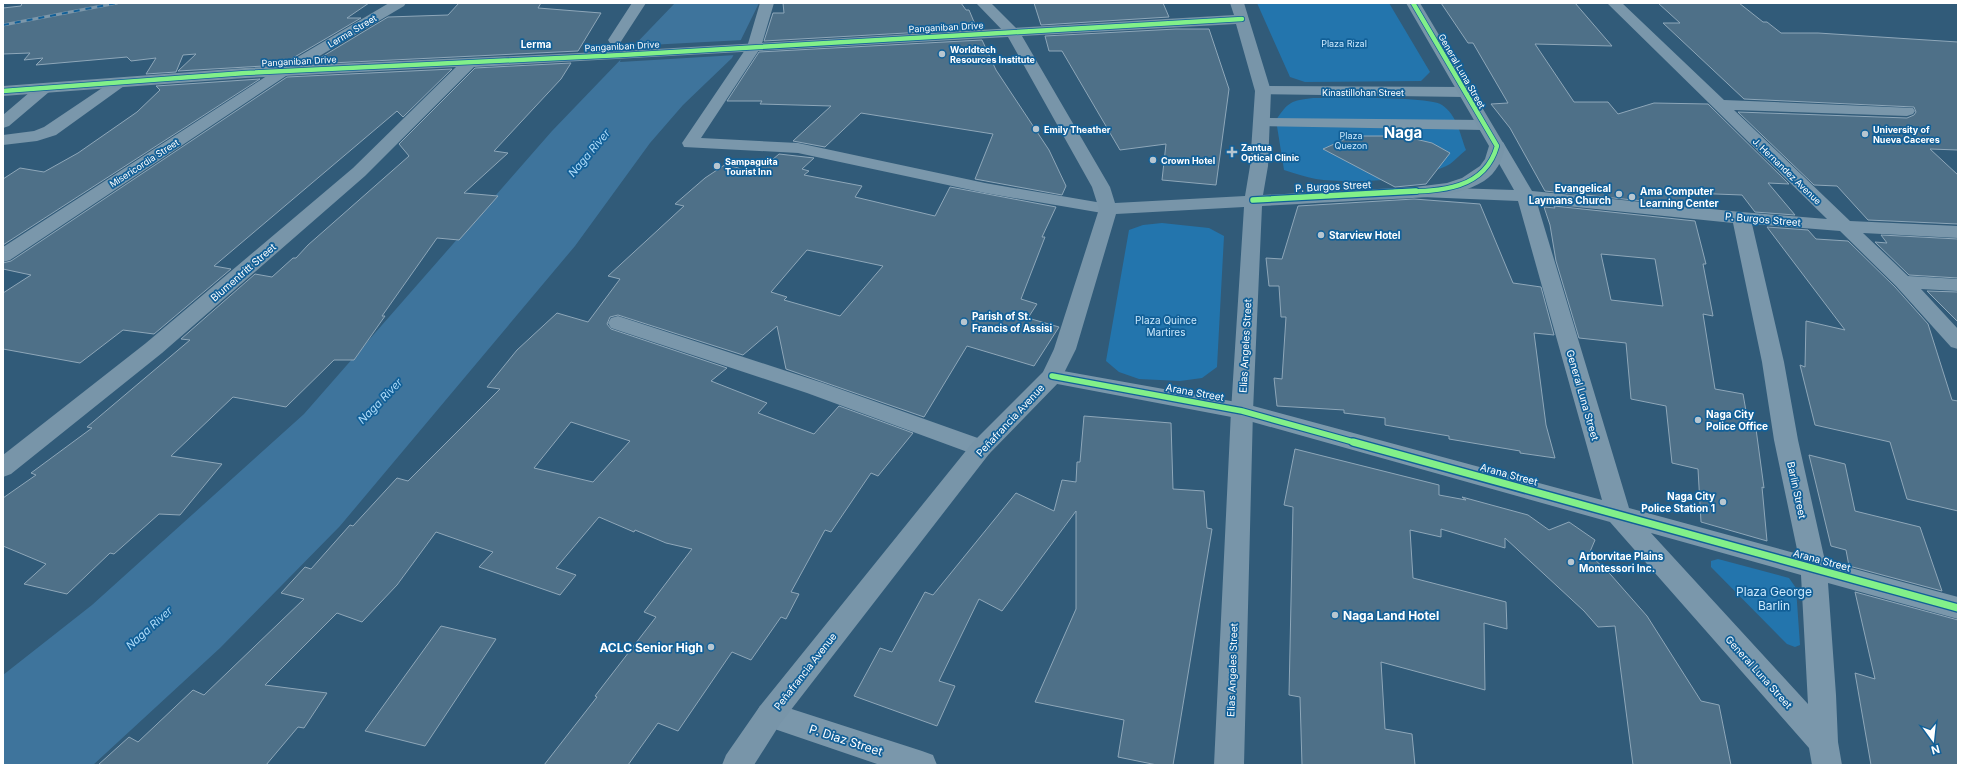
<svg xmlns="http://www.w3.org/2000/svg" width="1961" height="768" font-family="Inter,sans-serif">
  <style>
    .green { fill: #2375ad }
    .water { fill: #3e749c }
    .pier { fill: #315b79 }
    .building { fill: #4e7088; stroke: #8ea7b9; fill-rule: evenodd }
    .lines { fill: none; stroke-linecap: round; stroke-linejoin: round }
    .minor { fill: #7a97ab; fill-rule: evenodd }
    .major { fill: #7895a9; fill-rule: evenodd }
    .rail-casing { stroke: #7c97aa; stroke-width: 3 }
    .rail { stroke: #126098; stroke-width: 2; stroke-dasharray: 6; stroke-linecap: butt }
    .cycleway-far2-casing { stroke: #126098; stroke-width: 6 }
    .cycleway-far1-casing { stroke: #126098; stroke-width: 8 }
    .cycleway-casing { stroke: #126098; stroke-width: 10 }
    .cycleway-far2 { stroke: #82f089; stroke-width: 4.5 }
    .cycleway-far1 { stroke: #82f089; stroke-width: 5.5 }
    .cycleway { stroke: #82f089; stroke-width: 7 }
    .poi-dot { fill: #b7c6d0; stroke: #126098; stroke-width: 1.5 }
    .labels { text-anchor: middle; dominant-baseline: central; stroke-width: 3.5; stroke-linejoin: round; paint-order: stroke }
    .far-street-label { font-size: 9px; fill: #fff; stroke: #126098 }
    .far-park-label { font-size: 9px; fill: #cbe9fd; stroke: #126098 }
    .far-poi-label { font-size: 9px; font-weight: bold; fill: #fff; stroke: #126098; text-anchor: start }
    .far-quarter-label { font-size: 10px; font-weight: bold; fill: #fff; stroke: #126098 }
    .street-label { font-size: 10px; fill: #fff; stroke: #126098 }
    .poi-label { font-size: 10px; font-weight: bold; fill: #fff; stroke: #126098; text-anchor: start }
    .park-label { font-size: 10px; fill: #cbe9fd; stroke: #126098 }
    .water-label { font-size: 11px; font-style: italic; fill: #afdcfa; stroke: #126098 }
    .near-park-label { font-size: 12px; fill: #cbe9fd; stroke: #126098 }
    .near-poi-label { font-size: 12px; font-weight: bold; fill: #fff; stroke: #126098; text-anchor: start }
    .near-street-label { font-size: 12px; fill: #fff; stroke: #126098 }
    .far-town-label { font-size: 15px; font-weight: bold; fill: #fff; stroke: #126098 }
  </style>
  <rect width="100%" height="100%" fill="#315b79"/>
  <path class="green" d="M1257,3H1389L1430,72L1421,81L1305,82L1290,77Z
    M1313,98C1334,98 1429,96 1442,105C1457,115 1460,134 1466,150C1461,154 1455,160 1450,164C1420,181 1350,184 1316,179C1306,177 1294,173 1284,170L1276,120C1289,101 1291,101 1313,98Z
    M1162,223L1209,228L1224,236L1217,367L1202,378L1180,381L1139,379L1119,372L1106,361L1129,230L1143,225Z
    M1718,559L1789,578L1796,588L1800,645L1795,647L1787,644L1711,567V561Z"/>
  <path class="water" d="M675,3H759L732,58L683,105L650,143L575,246L340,526L220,648L93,765H3V675L92,605L304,414L552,131Z"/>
  <path class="pier" d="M743,40L736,55L620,62L622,54L630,46Z"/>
  <path class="building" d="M22,3H369L347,18H361L281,65L178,71L196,54L183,55L176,72L146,74L156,58L131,61L127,57L36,65L43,58L24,60L30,53L3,54V8L21,6Z
    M459,3H541L538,8L601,13L578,51L310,64L388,17L448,15Z
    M783,3H961L966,10H969L977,29L764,41L773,13H784Z
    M1034,3H1163L1169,17L1041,25Z
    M1441,3H1575L1612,46L1535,44L1574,102H1608L1618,114L1654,103L1708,104L1789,184L1768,183L1795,215L1755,212L1742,195L1689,193L1692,206L1545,191L1510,128L1491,104L1508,103L1473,43H1468Z
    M1658,3H1739L1763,22H1767L1781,33H1818L1958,42V150L1930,149L1958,175V224L1868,220L1837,186L1814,185L1738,112L1907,118L1914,115L1916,112L1914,107L1744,99L1663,23H1680Z
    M1176,29H1209L1229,89L1216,185L1162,180L1166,144L1120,150L1062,51H1049L1045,36Z
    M982,40L996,70L1049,150L1066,186L1062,195L975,179L993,134L861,113L825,147L793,141L831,106L760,104L762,101H727L759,52Z
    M571,63L561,79L494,151L508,153L464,193L498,196L459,240L437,238L382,316H385L354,360H334L286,407L233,397L171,456L222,464L180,515L159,514L114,554L110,553L67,594L24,584L46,564L3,546V498L36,475L31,473L92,428L87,427L190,340L181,339L255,274L272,277L293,258H296L308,245L409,156L399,144L475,68Z
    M452,69L403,117L397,111L214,266L231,269L154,334L123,330L80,363L3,349V293L31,275L3,269V263L11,261L287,77Z
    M260,79L3,245V179L20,168L44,172L78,153L137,112L160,90L156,86Z
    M1352,136H1382L1411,138L1432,143L1450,153L1426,184L1395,187L1323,149Z
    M779,154L814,158L802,169L809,171L804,175L862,186L855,197L935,216L950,187L1056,207L1042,237H1045L1021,299L1037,304L1028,318L1059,327L1034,366L967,346L924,417L786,369L777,326L743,355L618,315L610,317L607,324L611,329L727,368L711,381L767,403L758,413L814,434L839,406L913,433L878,476L871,473L831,532L825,530L791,592L799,594L786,619L781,617L751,660L732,652L678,731L658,723L628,765H544L597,697L595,696L656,617L644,612L692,549L666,543L635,530L634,532L599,517L556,568L576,575L560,595L479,567L493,552L436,532L397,585L362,622L337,613L265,685L327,693L304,728L298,727L266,765H98L129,737L138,742L193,690L204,695L304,599L281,593L305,567L311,569L350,525L353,526L397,478L408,481L500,389L487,387L517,350L557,313L588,322L620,279L608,276L684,206L675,204L705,178L726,164L750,172L766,159L772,160ZM807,250L883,266L840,316L784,300L787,297L771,292ZM571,422L630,441L593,482L534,468Z
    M1414,199L1480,204L1513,283L1541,287L1554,335L1534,333L1546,425L1555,458L1520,453V451L1449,439V436L1385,425V418L1344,413V410L1277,406L1274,378L1282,379L1286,317H1281L1279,286H1269L1266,258L1282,259L1298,206Z
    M1554,206L1695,221L1706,264H1703L1713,316L1703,314L1715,389L1743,394L1749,428L1756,429L1764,488L1762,487L1767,541L1701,522L1698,469L1672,463L1666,406L1631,399L1626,343L1579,338L1556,261L1550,225L1544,207L1555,208ZM1601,254L1655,259L1663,306L1611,300Z
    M1767,227L1808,230L1816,239L1848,241L1895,287L1928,324L1952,400L1958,401V511L1907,499L1890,442L1815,425L1800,365L1805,367L1806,321L1845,330Z
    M1881,235L1958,239V278L1909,275L1875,242L1887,243Z
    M1927,291L1958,292V322Z
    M1084,416L1171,423L1173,489L1204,491L1207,528L1212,529L1173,765H1157L1118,757L1124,720L1035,702L1076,609V511L1002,611L979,599L939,681L955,686L937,726L854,696L880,648L892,652L925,592L933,595L1016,493L1054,511L1062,480L1076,482L1077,462H1080Z
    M1295,449L1439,485V495L1466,500L1462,497L1528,515L1549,530L1569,522L1595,540L1589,554L1611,575L1647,616L1701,701L1719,705L1731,765H1633L1615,626L1598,627L1584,611L1505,538V548L1441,529V537L1410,530L1413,578L1506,602L1507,629L1484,623L1485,690L1381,662L1385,729L1412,734L1415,765H1302L1300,697L1289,695L1293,507L1284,505Z
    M1809,455L1845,464L1855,511L1920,527L1942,591L1849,566L1846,550L1831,546Z
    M1855,592L1958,620V765H1871L1855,673L1875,679Z
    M441,626L496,639L425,746L365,731Z"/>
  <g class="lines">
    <path class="minor" d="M389,3H406L404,6L289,74L10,260L3,262V247L279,68Z
      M632,3H646L620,43H610L608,40Z
      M760,3H774L761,47L701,138L798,143L985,183L1108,204L1114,205L1117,209L1114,213L1108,214L985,193L798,153L684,147L682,143L747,47Z
      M976,3H991L1017,29L1019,32L1017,35H1007Z
      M1607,3H1622L1724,100L1913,108L1915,111L1913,114L1907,116L1734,110L1850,221L1958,226V238L1863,233L1908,276L1958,279V291L1921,289L1958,329V349L1951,347L1896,286L1840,231L1752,224L1784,362L1798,440L1825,561L1958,597V619L1828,583L1836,695L1838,742L1842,765H1812L1809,748L1610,522L1242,419L1052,383L1044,381L1041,376L1044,371L1052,369L1242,403L1602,500L1518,201L1422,197L1416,196L1413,192L1416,188L1422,187L1514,190L1489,146L1491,142L1497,141L1503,142L1532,191L1741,212L1827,219ZM1537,203L1733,223L1762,362L1774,440L1798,554L1629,508ZM1651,533L1801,575L1808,704Z
      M119,78L124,80L127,83L124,86L56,135L37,141L3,145V135L34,131L44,127L114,80Z
      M43,84L49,86L51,89L49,92L9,126L3,128V115L37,86Z
      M1263,86L1464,87L1470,89L1472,92L1470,95L1464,97L1257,94L1255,91L1257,88Z
      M1261,118L1484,120L1490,122L1492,125L1490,128L1484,130L1255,126L1253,123L1255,120Z
      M618,316L823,383L989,442L993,448L989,454L981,456L973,454L807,393L611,328L608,323L611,318Z
      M770,702L922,751L933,755L937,765H880L760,724L755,715L760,706Z"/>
    <path class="major" d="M1230,3H1244L1271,91L1268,166L1263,195L1415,187L1447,183L1462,178L1480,166L1485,159L1489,146L1406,3H1420L1505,146C1503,160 1496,173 1484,181C1454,200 1403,198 1368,200C1333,202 1297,204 1262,206L1253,411L1244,765H1214L1231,411L1244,207L1116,214L1076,349L1060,381L989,454L780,724L754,765H722L726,755L760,706L973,442L1043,372L1054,349L1099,209L1092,187L1008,37L474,67L365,176L162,353L11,474L3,477V455L146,343L353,168L456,67L245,78L3,96V86L245,68L622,51L1234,15ZM1236,24L1255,91L1250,166L1245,196L1115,203L1110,187L1022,36Z"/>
    <defs>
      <path id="rail" d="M3,25L117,3"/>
    </defs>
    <use href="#rail" class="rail-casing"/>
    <use href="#rail" class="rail"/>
    <defs>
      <path id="cycleway-far2" d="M3,91L245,73L622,55L1242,19
        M1394,192C1434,191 1484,193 1497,146L1413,3"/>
      <path id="cycleway-far1" d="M1253,200L1416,191
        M1052,376L1242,411L1357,443"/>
      <path id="cycleway" d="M1353,442L1958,608"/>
    </defs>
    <use href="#cycleway-far2" class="cycleway-far2-casing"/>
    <use href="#cycleway-far1" class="cycleway-far1-casing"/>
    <use href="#cycleway" class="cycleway-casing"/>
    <use href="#cycleway-far2" class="cycleway-far2"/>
    <use href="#cycleway-far1" class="cycleway-far1"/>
    <use href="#cycleway" class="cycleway"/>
  </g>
  <g class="poi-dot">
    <circle cx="942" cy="54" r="4"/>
    <circle cx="1036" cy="129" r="4"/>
    <circle cx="1865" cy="134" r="4"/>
    <path d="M1230 146h4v4h4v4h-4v4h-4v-4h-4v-4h4z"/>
    <circle cx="1153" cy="160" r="4"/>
    <circle cx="717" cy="166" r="4"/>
    <circle cx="1619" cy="194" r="4"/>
    <circle cx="1632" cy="197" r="4"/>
    <circle cx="1321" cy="235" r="4"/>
    <circle cx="964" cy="322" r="4"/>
    <circle cx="1698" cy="420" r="4"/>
    <circle cx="1723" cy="502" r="4"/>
    <circle cx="1571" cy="562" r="4"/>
    <circle cx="1335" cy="615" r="4"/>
    <circle cx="711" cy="647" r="4"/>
  </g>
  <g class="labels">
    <g class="far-street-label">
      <text transform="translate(946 27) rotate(-3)">Panganiban Drive</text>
      <text transform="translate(352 31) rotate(-31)">Lerma Street</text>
      <text transform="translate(622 46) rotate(-3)">Panganiban Drive</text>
      <text transform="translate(299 61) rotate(-3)">Panganiban Drive</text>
      <text transform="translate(1462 71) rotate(60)">General Luna Street</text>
      <text x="1363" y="92">Kinastillohan Street</text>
      <text transform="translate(144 163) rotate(-33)">Misericordia Street</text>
      <text transform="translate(1787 171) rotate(44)">J. Hernandez Avenue</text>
    </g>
    <g class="far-park-label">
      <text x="1344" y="43">Plaza Rizal</text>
      <text x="1351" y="135">Plaza<tspan x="1351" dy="10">Quezon</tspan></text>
    </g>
    <g class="far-poi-label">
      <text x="950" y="49">Worldtech<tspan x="950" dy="10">Resources Institute</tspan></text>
      <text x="1044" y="129">Emily Theather</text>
      <text x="1873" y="129">University of<tspan x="1873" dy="10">Nueva Caceres</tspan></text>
      <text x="1241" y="147">Zantua<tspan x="1241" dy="10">Optical Clinic</tspan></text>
      <text x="1161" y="160">Crown Hotel</text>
      <text x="725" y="161">Sampaguita<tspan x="725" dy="10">Tourist Inn</tspan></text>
    </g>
    <g class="far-quarter-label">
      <text x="536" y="44">Lerma</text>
    </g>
    <g class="street-label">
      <text transform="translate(1333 186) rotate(-3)">P. Burgos Street</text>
      <text transform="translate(1763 219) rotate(5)">P. Burgos Street</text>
      <text transform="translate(243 272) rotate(-41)">Blumentritt Street</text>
      <text transform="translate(1245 346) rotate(-87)">Elias Angeles Street</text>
      <text transform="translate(1195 392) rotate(10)">Arana Street</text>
      <text transform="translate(1583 395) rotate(74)">General Luna Street</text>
      <text transform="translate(1010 420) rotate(-47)">Peñafrancia Avenue</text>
      <text transform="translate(1509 474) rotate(15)">Arana Street</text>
      <text transform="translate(1797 490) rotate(78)">Barlin Street</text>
      <text transform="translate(1822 560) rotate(15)">Arana Street</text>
      <text transform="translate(1232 670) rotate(-88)">Elias Angeles Street</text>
      <text transform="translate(805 671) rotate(-52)">Peñafrancia Avenue</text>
      <text transform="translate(1759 672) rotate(48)">General Luna Street</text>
    </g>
    <g class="poi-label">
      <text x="1611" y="188" text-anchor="end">Evangelical<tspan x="1611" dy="12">Laymans Church</tspan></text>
      <text x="1640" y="191">Ama Computer<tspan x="1640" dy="12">Learning Center</tspan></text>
      <text x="1329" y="235">Starview Hotel</text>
      <text x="972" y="316">Parish of St.<tspan x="972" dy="12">Francis of Assisi</tspan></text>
      <text x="1706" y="414">Naga City<tspan x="1706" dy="12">Police Office</tspan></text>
      <text x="1715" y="496" text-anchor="end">Naga City<tspan x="1715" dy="12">Police Station 1</tspan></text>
      <text x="1579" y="556">Arborvitae Plains<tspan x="1579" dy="12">Montessori Inc.</tspan></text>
    </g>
    <g class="park-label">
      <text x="1166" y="320">Plaza Quince<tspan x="1166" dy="12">Martires</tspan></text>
    </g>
    <g class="water-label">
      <text transform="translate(589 153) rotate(-50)">Naga River</text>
      <text transform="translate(380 401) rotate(-46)">Naga River</text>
      <text transform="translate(149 628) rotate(-42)">Naga River</text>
    </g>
    <g class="near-park-label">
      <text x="1774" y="591">Plaza George<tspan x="1774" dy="14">Barlin</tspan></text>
    </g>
    <g class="near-poi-label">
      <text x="1343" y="615">Naga Land Hotel</text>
      <text x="703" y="647" text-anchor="end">ACLC Senior High</text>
    </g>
    <g class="near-street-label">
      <text transform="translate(846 740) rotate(18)">P. Diaz Street</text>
    </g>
    <g class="far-town-label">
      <text x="1403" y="132">Naga</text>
    </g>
  </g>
  <rect width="1961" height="768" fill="none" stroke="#ffffff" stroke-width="8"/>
  <g transform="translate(1933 740) rotate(165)" stroke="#126098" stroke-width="3" paint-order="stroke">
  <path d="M0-3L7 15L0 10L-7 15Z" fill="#ffffff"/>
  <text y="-6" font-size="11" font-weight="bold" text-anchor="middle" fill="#ffffff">N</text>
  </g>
</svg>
